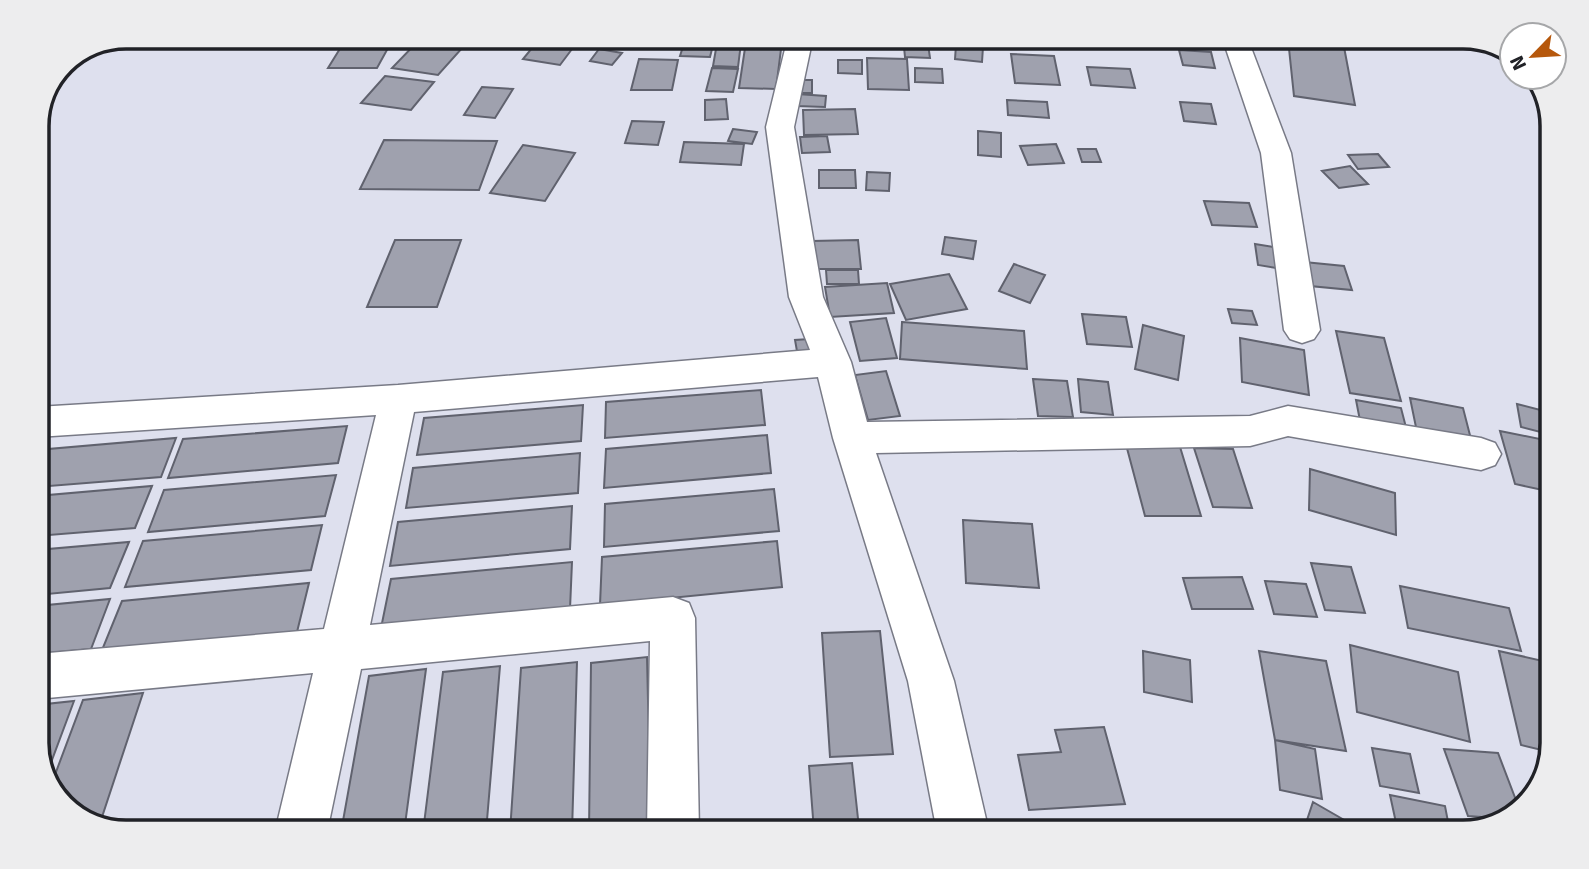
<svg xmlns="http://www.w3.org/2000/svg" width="1589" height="869" font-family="Signika,sans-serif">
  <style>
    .building { fill: #9fa1ae; stroke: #60626e; stroke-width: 2 }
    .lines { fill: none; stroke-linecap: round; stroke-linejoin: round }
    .minor-casing { stroke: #787a86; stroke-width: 3 }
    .minor { fill: #fff; fill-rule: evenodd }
    .rim { fill: none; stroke: #212227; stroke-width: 3.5 }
  </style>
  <rect width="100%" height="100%" fill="#dee0ee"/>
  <path class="building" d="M422,37H472L438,75L392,68Z
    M541,37H581L560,65L523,59Z
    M614,37H640L636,45L611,43Z
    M686,37H715L710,57L680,56Z
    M766,37H787L785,44L764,43Z
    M903,37H927L930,58L905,57Z
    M346,39H393L377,68H328Z
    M1288,39L1344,47L1355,105L1294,96Z
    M717,43H741L738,67L713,66Z
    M956,45L983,47L982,62L955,59Z
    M745,48L781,49L776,89L739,88Z
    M599,49L622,53L612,65L590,61Z
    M1179,50L1211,52L1215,68L1183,65Z
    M1011,54L1054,56L1060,85L1015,83Z
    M867,58L907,59L909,90L868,89Z
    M639,59L678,60L672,90H631Z
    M838,60H862V74L838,73Z
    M1087,67L1130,69L1135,88L1091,85Z
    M712,68L738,69L733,92L706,91Z
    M915,68L942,69L943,83L915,82Z
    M385,76L434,82L411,110L361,103Z
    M796,80H812V93H797Z
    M482,87L513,89L495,118L464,115Z
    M797,94L826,96L825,107L796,106Z
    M726,99L728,119L705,120V100Z
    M1007,100L1047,102L1049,118L1008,115Z
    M1180,102L1211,104L1216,124L1184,121Z
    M855,109L858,134L804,135L803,110Z
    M632,121L664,122L658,145L625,143Z
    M733,129L757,132L752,144L728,141Z
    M978,131L1001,133V157L978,155Z
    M827,136L830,152L802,153L800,137Z
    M384,140L497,141L479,190L360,189Z
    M684,142L744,144L741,165L680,162Z
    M1056,144L1064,163L1028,165L1020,146Z
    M523,145L575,153L545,201L490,193Z
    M1078,149H1096L1101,162H1082Z
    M1378,154L1389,167L1358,169L1348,155Z
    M1350,166L1368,184L1339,188L1322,171Z
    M819,170H855L856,188H819Z
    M867,172L890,173L889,191L866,190Z
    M1204,201L1249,203L1257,227L1212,225Z
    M945,237L976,241L973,259L942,254Z
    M395,240H461L437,307H367Z
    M858,240L861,269H814L812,241Z
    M1255,244L1280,248L1283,269L1258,265Z
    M1304,262L1344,266L1352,290L1310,286Z
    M1014,264L1045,275L1030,303L999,291Z
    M826,270H858L859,284H827Z
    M949,274L967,309L906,320L890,284Z
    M887,283L894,313L830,317L825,287Z
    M1228,309L1252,311L1257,325L1232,323Z
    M1082,314L1126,317L1132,347L1087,344Z
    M886,318L897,358L860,361L850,322Z
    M902,322L1024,331L1027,369L900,359Z
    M1143,325L1184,336L1178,380L1135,369Z
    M1336,331L1384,338L1401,401L1350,393Z
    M1240,338L1304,350L1309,395L1242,382Z
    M809,339L815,373L801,374L795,340Z
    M886,371L900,416L868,420L855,375Z
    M1033,379L1067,381L1073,417L1038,416Z
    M1078,379L1108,382L1113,415L1081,412Z
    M761,390L765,425L605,438L606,402Z
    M1410,398L1463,408L1473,447L1418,437Z
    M1356,400L1401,408L1409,439L1362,431Z
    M1517,404L1552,413V435L1521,427Z
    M583,405L581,441L417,455L424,418Z
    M347,426L338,463L168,478L183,439Z
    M1500,431L1545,440L1552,465V492L1515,484Z
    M767,435L771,473L604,488L606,449Z
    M1124,437H1177L1201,516H1145Z
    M176,438L161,477L37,487V450Z
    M1194,448L1233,449L1252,508L1213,507Z
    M580,453L578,493L406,508L413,468Z
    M1310,469L1395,493L1396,535L1309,510Z
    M336,475L325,516L148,532L164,490Z
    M152,486L135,528L37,536V496Z
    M774,489L779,531L604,547L605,504Z
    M572,506L570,549L390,566L398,522Z
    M963,520L1032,524L1039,588L966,583Z
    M322,525L311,570L125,587L143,541Z
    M777,541L782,587L600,605L602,557Z
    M129,542L110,588L37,595V550Z
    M572,562L570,609L381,628L391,579Z
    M1311,563L1351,567L1365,613L1325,610Z
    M1242,577L1253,609H1192L1183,578Z
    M1265,581L1306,584L1317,617L1274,614Z
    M309,583L297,632L102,650L122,601Z
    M1400,586L1509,608L1521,651L1408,628Z
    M110,599L91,649L37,654V606Z
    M880,631L893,754L830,757L822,633Z
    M1350,645L1458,672L1470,742L1357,712Z
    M1143,651L1190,660L1192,702L1144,692Z
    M1259,651L1326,661L1346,751L1275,740Z
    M1499,651L1543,661L1552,697L1550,752L1521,745Z
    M647,657L651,832H589L591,663Z
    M577,662L572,832H510L521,668Z
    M500,666L486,832H423L443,672Z
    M426,669L404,832H341L369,676Z
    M143,693L99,826L86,823L50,788L83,700Z
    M74,701L46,776L37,749V705Z
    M1104,727L1125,804L1029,810L1018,755L1061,752L1055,730Z
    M1275,740L1315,749L1322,799L1280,790Z
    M1372,748L1410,754L1419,793L1380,786Z
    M1444,749L1498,753L1519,808L1509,819L1468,816Z
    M852,763L859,828L814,831L809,766Z
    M1390,795L1445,806L1450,832H1398Z
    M1313,802L1365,832H1303Z"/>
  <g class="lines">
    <defs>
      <path id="minor" d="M788,37H813L794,127L823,297L851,362L867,422L1250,416L1288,406L1481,438L1495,443L1501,454L1495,465L1481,470L1288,436L1250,446L876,453L954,681L989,832H937L908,681L833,438L818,377L414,412L370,625L673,597L689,603L695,618L699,832H647L650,641L361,669L327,832H275L313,673L37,699V654L324,629L376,415L37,437V407L398,385L810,350L789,297L766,127Z
        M1222,37H1247L1291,153L1320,330L1314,339L1302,343L1290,339L1284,330L1261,153Z"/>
    </defs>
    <use href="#minor" class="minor-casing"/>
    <use href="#minor" class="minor"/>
  </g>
  <path d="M0 0H1589V869H0ZM126 49H1463A77 77 0 0 1 1540 126V743A77 77 0 0 1 1463 820H126A77 77 0 0 1 49 743V126A77 77 0 0 1 126 49Z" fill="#ededee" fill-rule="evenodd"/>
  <path class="rim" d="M126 49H1463A77 77 0 0 1 1540 126V743A77 77 0 0 1 1463 820H126A77 77 0 0 1 49 743V126A77 77 0 0 1 126 49Z"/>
  <g transform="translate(1533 56) rotate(245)"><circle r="33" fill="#ffffff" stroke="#a6a7a9" stroke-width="2"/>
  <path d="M0-5L12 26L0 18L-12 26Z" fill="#b6580c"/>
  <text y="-10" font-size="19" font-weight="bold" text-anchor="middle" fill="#212227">N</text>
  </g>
</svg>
